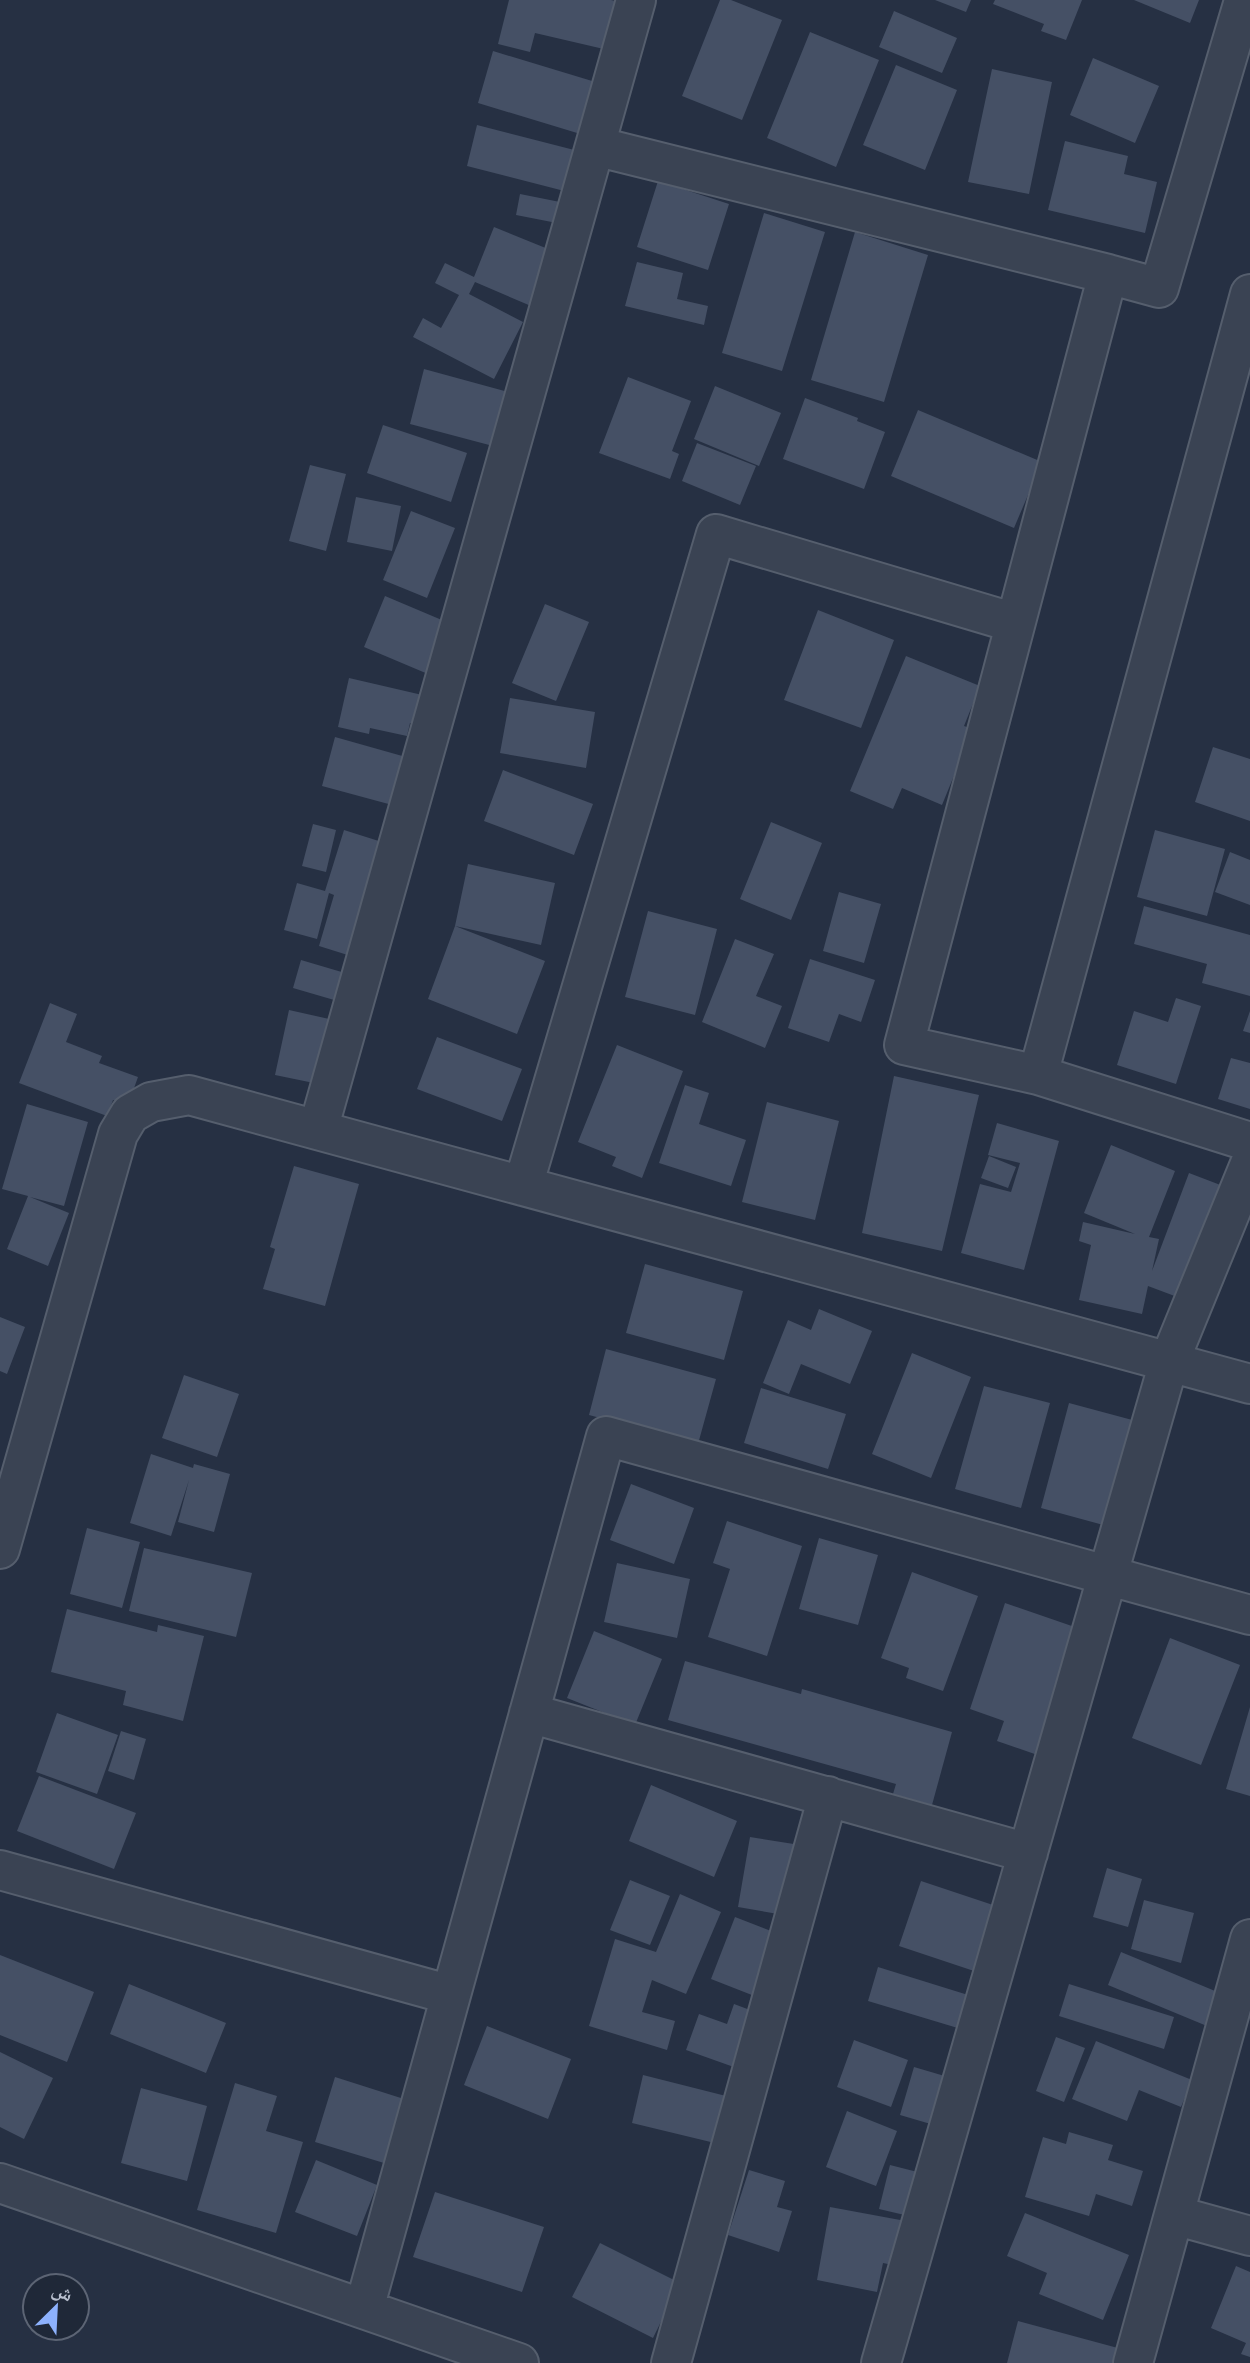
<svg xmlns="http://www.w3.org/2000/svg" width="1250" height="2363" font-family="Montserrat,'Noto Naskh Arabic',sans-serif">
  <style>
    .building { fill: #455065 }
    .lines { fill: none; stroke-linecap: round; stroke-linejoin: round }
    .street-casing { stroke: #555e6d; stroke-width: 42 }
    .street { stroke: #3a4353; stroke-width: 38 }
  </style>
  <rect width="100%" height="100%" fill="#263043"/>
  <path class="building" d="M509,0H611L620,2L608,50L535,33L530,52L498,44Z
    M720,0H731L782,20L742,120L682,96Z
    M935,0H971L966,12Z
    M995,0H1082L1066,40L1041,31L1044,24L993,4Z
    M1134,0H1199L1190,23Z
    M894,11L957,38L942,73L879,47Z
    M810,32L879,60L836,167L767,138Z
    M493,51L602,84L587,136L478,103Z
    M1093,58L1159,86L1135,143L1070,115Z
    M896,65L957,90L925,170L863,145Z
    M992,69L1052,82L1029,194L968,182Z
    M477,125L586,153L576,194L467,166Z
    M1065,141L1128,156L1124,174L1157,182L1145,233L1048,210Z
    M658,181L729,204L708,270L637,247Z
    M520,194L565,203L562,224L516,215Z
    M764,213L825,232L782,371L722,353Z
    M494,227L553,251L531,306L475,282L469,294L523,322L494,379L413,337L423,318L441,328L459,295L435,283L445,263L474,277Z
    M855,232L928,255L884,402L811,380Z
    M637,262L683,273L677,299L708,306L704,325L625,306Z
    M424,369L526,397L512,451L410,424Z
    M628,377L691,401L672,451L679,454L670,479L599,453Z
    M715,386L781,413L759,466L694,439Z
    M805,398L858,418L857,421L885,432L864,489L783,459Z
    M918,410L1042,462L1014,528L891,476Z
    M383,425L467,453L451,502L367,473Z
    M697,443L756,466L740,505L682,481Z
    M310,465L346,474L326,551L289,541Z
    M356,497L401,506L392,551L347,542Z
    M411,511L455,528L427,598L383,580Z
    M385,596L456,626L435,677L364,647Z
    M545,604L589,622L556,701L512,683Z
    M818,610L894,640L861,728L784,700Z
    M906,656L980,686L964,726L973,729L942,805L902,788L893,809L850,791Z
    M349,678L431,697L425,726L410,723L407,736L370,728L369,734L338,727Z
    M510,698L595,712L586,768L500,753Z
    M335,737L420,761L407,809L322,786Z
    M1213,747L1250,759V821L1195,802Z
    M503,770L593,804L574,855L484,821Z
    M771,822L822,843L791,920L740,899Z
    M313,824L336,830L326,872L302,866Z
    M344,830L404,849L370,962L319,946L334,895L329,893L317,939L284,930L297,883L325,891Z
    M1155,830L1225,849L1207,916L1137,897Z
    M1230,852L1250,860V905L1215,892Z
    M468,864L555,883L541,945L455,926Z
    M839,892L881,904L864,963L823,951Z
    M1144,906L1250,935V996L1202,983L1207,964L1134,944Z
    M648,911L717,929L695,1015L625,997Z
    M455,926L545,961L517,1034L428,999Z
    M735,939L774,954L756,996L782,1006L765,1048L702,1022Z
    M810,959L875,980L861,1022L839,1014L829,1042L788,1028Z
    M301,960L362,978L341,1002L293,988Z
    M1176,998L1201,1006L1176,1084L1117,1065L1134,1011L1168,1022Z
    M50,1003L77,1014L66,1042L102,1056L99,1063L138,1077L128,1105L113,1100L107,1116L19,1083Z
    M289,1010L356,1025L343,1089L275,1075Z
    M1250,1011V1033L1243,1031Z
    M437,1037L522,1069L502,1121L417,1089Z
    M617,1045L683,1071L642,1178L612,1166L616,1157L578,1142Z
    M1231,1058L1250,1063V1109L1218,1099Z
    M894,1076L979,1095L942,1251L862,1233Z
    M685,1085L709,1093L699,1124L746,1140L731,1186L659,1163Z
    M767,1102L839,1121L815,1220L742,1202Z
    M27,1104L88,1122L64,1206L30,1197L69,1213L48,1266L7,1249L28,1196L2,1189Z
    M997,1123L1059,1141L1024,1270L961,1253L980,1184L1011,1192L1020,1163L988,1155Z
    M1111,1145L1175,1171L1149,1237L1159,1239L1152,1271L1189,1173L1244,1194L1180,1298L1148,1286L1142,1314L1079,1300L1091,1245L1079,1241L1083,1222L1135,1234L1084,1213Z
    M989,1156L1016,1167L1008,1188L981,1178Z
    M294,1166L359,1184L325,1306L263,1289L275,1249L270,1247Z
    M645,1264L743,1291L724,1360L626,1333Z
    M819,1309L872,1331L850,1384L801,1364L789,1394L763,1383L788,1320L811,1330Z
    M0,1317L25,1327L7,1374L0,1371Z
    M606,1349L716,1379L698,1444L589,1415Z
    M912,1353L971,1377L931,1478L872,1454Z
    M184,1375L239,1394L217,1457L162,1438Z
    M984,1386L1050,1403L1021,1508L955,1489Z
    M761,1388L846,1414L828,1469L744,1443Z
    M1069,1403L1136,1421L1107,1526L1041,1508Z
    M151,1454L193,1468L194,1464L230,1474L214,1532L178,1522L189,1480L171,1536L130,1523Z
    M631,1484L694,1508L674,1564L610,1540Z
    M727,1521L802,1546L767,1656L708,1637L730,1569L713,1563Z
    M87,1528L140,1542L122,1608L70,1594Z
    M819,1538L878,1555L858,1625L799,1609Z
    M144,1548L252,1573L236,1637L129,1611Z
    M617,1563L690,1579L677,1638L604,1622Z
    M912,1572L978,1596L943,1691L906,1678L909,1668L881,1658Z
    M1005,1603L1095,1634L1052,1760L997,1741L1004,1721L970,1709Z
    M67,1609L157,1632L158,1625L204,1636L183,1721L123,1705L126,1691L51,1672Z
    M594,1631L662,1659L635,1725L567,1698Z
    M1170,1638L1240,1665L1201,1765L1132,1738Z
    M685,1661L801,1694L802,1689L952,1732L932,1805L893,1794L896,1784L668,1720Z
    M1250,1707V1796L1226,1789Z
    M57,1713L118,1735L97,1794L36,1772Z
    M121,1731L146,1739L134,1780L108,1771Z
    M39,1776L136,1813L114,1869L17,1831Z
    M651,1785L737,1821L714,1877L629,1841Z
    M750,1837L819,1848L807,1919L738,1907Z
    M1107,1868L1142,1879L1128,1927L1093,1917Z
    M630,1880L670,1896L650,1945L610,1930Z
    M921,1881L1002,1908L980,1973L899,1946Z
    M680,1894L721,1912L686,1994L652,1980L642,2012L675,2021L667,2050L589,2026L615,1939L656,1952Z
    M1144,1900L1194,1913L1181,1963L1131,1949Z
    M735,1917L797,1941L772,2003L711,1979Z
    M1121,1952L1232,1998L1219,2031L1108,1985Z
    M0,1955L94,1992L67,2062L0,2035Z
    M878,1967L981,1999L971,2032L868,2001Z
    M129,1984L226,2023L206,2073L110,2034Z
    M1069,1984L1174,2017L1164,2049L1059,2016Z
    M734,2004L766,2016L745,2071L686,2050L699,2014L727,2024Z
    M487,2026L571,2059L548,2119L464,2085Z
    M1056,2037L1085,2048L1064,2102L1036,2091Z
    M854,2040L908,2060L891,2107L837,2087Z
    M1096,2041L1192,2080L1181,2107L1139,2090L1127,2121L1072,2099Z
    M0,2052L53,2078L24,2139L0,2127Z
    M914,2067L965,2082L951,2130L900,2115Z
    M643,2075L730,2097L719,2144L632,2123Z
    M335,2077L404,2099L384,2163L315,2142Z
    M235,2083L277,2096L266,2131L303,2142L276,2233L197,2210Z
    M141,2088L207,2106L187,2181L121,2163Z
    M847,2111L897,2131L876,2186L826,2167Z
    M1069,2132L1113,2145L1108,2160L1143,2171L1132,2206L1096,2194L1089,2216L1025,2197L1043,2137L1066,2144Z
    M316,2160L377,2185L357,2236L295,2212Z
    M890,2165L941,2178L930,2221L879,2209Z
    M749,2170L785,2181L777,2207L792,2211L779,2252L728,2235Z
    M435,2192L544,2227L522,2292L413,2257Z
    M830,2207L911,2222L903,2267L883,2263L877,2292L817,2280Z
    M1025,2213L1129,2255L1103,2320L1039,2294L1047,2273L1007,2256Z
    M600,2243L680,2283L653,2338L572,2297Z
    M1236,2266L1250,2272V2357L1241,2354L1246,2343L1211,2328Z
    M1018,2321L1140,2354L1137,2363H1007Z"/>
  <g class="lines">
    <defs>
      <path id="street" d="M1250,6L1243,4L1159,288L1108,274L904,1045L1038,1075L1250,1142
        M595,146L1108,274
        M1038,1075L1250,294
        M318,1130L636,0
        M523,1186L716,534L1015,623
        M0,1549L118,1134L130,1114L151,1102L189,1095L1250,1384
        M529,1713L1028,1853
        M0,1870L451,1995L606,1436L1250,1615
        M0,2183L519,2363
        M1174,2215L1250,2236
        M364,2309L451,1995
        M671,2363L828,1796
        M881,2363L1169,1362L1250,1164
        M1133,2363L1250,1939"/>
    </defs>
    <use href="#street" class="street-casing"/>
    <use href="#street" class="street"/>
  </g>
  <g transform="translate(56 2307) rotate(24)"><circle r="33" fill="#1f2838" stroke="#5c6474" stroke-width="2"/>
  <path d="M0-5L12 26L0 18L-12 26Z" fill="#8db1fc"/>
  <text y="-10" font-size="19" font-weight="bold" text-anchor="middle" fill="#b7becd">ش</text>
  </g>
</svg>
